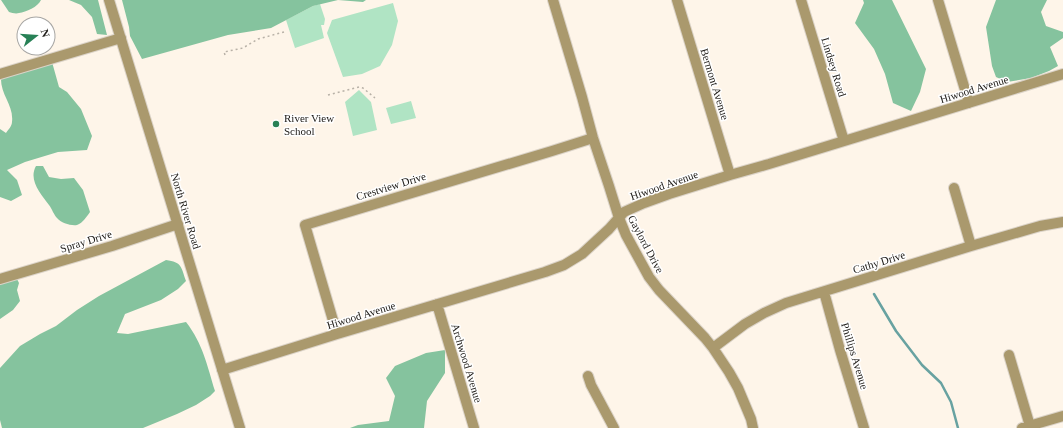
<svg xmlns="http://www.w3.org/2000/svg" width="1063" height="428" font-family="'Times New Roman',serif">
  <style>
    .green { fill: #b0e4c4 }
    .forest { fill: #85c39e }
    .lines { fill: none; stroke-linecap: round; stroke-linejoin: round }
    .stream { stroke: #68a2a1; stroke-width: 2.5 }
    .minor-casing { stroke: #dbd3c8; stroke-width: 12 }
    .path { stroke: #b8b1a7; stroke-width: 1.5; stroke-dasharray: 2 3; stroke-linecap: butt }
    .minor { stroke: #aa996d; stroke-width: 10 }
    .poi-dot { fill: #278156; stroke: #fff; stroke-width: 1.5 }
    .labels { text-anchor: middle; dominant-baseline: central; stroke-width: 3; stroke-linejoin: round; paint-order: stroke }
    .street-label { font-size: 11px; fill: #23201c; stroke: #fff }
    .poi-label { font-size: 11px; fill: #23201c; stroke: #fff; text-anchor: start }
  </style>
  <rect width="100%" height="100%" fill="#fef5e9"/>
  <path class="green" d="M393,3L398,21L392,45L380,66L362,74L343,77L327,33L332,20Z
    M320,4L325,19L324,25H321L324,38L295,48L286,20L313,6Z
    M359,90L371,102L377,130L353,136L345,102Z
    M411,101L416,118L391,124L386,108Z"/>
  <path class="forest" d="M1,0H41C38,7 26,12 19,13C16,14 12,13 9,12Z
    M69,0H98L107,35L97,34L92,17L81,5Z
    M122,0H366L363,2L338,0L313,6L271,28L228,35L142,59L130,36L129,27Z
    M863,0H892L926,69L920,92L911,111L893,103L885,74L874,49L855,23L864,3Z
    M996,0H1047L1041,12L1046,26L1063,32V38L1050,47L1058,66L1049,71L1031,78L1007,82L996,77L992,66L986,27Z
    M52,62L59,87L67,92L81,109L92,136L87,150L58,152L25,162L7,170L17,180L22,195L11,201L0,197V129L6,133C8,130 12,126 12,122C14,105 0,95 1,77Z
    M36,166H43L49,177L61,179L74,178L83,190L90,212C87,216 83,223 77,225C71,226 61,223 57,218C54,215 52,209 49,205C41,194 28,180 36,166Z
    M166,260C182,262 181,267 186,281L178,289L161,300L125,314L117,333L128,334L186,322C203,344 207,365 215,391L210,396L196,405L177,414L143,428H2L0,420V368L20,346L40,334L56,326L77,310L99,296Z
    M17,279L19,283L17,290L20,301L13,310L0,319V283Z
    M445,350V373L427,401L424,428H350L358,425L389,421L395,396L386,378L395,366L426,353Z"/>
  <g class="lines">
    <path class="stream" d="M874,294L896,331L922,365L941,383L951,402L958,428"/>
    <defs>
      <path id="minor" d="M109,0L240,428
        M553,0L582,97L593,138L609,186L619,218L626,235L649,277L659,290L705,338L713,348L729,372L738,388L751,419L753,428
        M677,0L730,175
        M801,0L844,141
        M938,0L969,103
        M0,74L121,38
        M954,188L971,246
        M0,279L112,246L178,224
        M824,292L840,350L864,428
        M437,304L474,428
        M337,334L305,225L552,151L593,138
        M713,348L745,324L764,313L786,303L971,246L1040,226L1063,222
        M1009,355L1030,426
        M222,370L337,334L545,272L564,265L582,254L609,229L624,212L644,203L669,194L730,175L769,164L1063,74
        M588,376L591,385L614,428
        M1022,428L1063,416"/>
    </defs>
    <use href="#minor" class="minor-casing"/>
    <path class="path" d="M225,55L224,52L243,48L258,39L284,32
      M328,95L359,87L363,88L375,98"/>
    <use href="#minor" class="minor"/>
  </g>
  <circle class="poi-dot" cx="276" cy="124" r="4"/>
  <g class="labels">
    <g class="street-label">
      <text transform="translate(834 67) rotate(73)">Lindsey Road</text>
      <text transform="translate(715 84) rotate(73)">Bermont Avenue</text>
      <text transform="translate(974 89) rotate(-17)">Hiwood Avenue</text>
      <text transform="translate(664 185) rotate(-19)">Hiwood Avenue</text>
      <text transform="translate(391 186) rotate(-17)">Crestview Drive</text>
      <text transform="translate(186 211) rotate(73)">North River Road</text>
      <text transform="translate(86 241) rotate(-17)">Spray Drive</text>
      <text transform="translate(646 244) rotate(62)">Gaylord Drive</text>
      <text transform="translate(879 262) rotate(-17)">Cathy Drive</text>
      <text transform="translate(361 315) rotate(-17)">Hiwood Avenue</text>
      <text transform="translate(855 356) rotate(73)">Phillips Avenue</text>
      <text transform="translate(467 363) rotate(73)">Archwood Avenue</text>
    </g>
    <g class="poi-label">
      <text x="284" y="118">River View<tspan x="284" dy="13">School</tspan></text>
    </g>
  </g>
  <g transform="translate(36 36) rotate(73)"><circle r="19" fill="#ffffff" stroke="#a7a6a4"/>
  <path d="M0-3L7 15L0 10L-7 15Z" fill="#278156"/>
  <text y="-6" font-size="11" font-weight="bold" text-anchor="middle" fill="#23201c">N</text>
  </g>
</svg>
